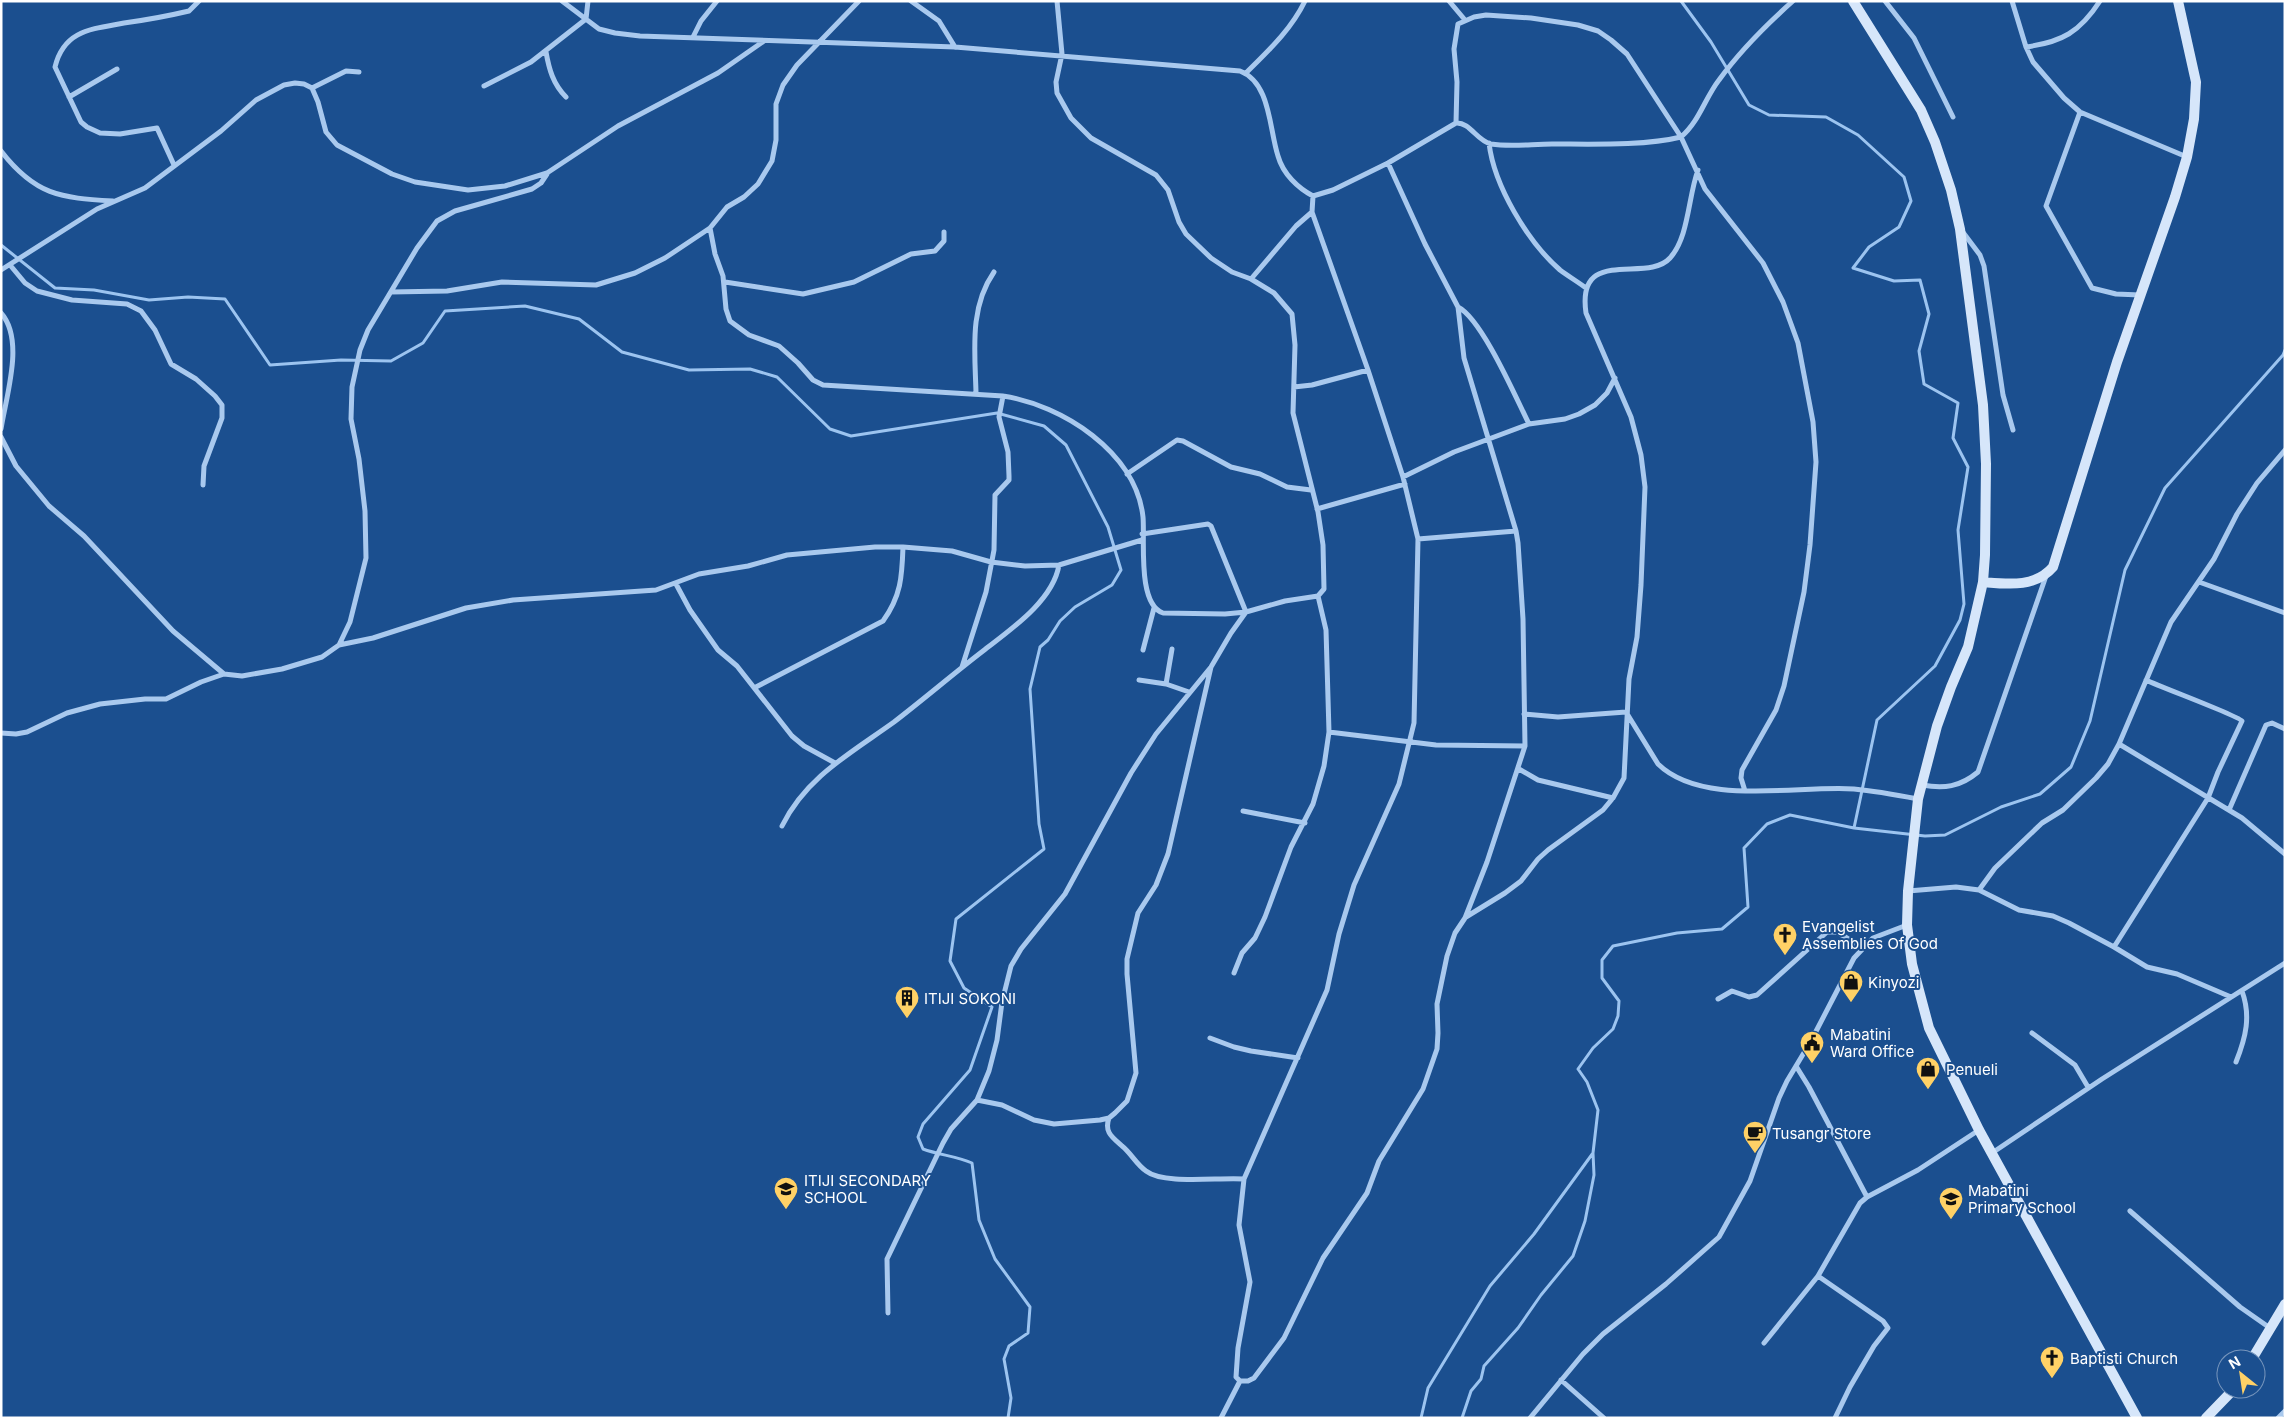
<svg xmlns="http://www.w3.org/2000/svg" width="2286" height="1419" font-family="Inter,sans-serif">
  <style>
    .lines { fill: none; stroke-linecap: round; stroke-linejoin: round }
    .stream { stroke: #9cc4f0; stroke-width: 3 }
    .street { stroke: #a9c9ee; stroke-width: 5 }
    .secondary { stroke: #d6e6fa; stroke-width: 10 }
    .labels { text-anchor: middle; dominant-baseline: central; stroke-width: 4; stroke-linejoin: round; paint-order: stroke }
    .poi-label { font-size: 15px; fill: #fff; stroke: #1b4f8f; text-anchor: start }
  </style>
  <rect width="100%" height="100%" fill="#1b4f8f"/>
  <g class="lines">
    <path class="stream" d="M1681,1L1711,42L1749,105L1769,115L1826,117L1858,135L1904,177L1911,201L1899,227L1869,247L1853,268L1894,281L1920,280L1929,314L1919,351L1924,384L1958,403L1953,438L1968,467L1958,530L1964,604L1960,620L1935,666L1877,720L1854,828
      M1,245L55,288L94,290L149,300L188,297L225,299L270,365L341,360L391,361L423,343L445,311L525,306L579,319L622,352L689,370L750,369L777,377L830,429L851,436L997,413L1044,426L1066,445L1108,527L1121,570L1112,585L1075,607L1060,621L1048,640L1040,647L1030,689L1039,824L1044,849L956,919L950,961L964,988L992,1007L970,1070L923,1124L918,1137L923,1149C939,1155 956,1156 972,1163L979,1220L995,1259L1030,1307L1028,1333L1009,1346L1004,1359L1011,1398L1008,1418
      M1421,1418L1428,1388L1490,1286L1534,1234L1593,1153L1598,1110L1587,1082L1578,1069L1593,1048L1613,1029L1618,1016L1619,1001L1602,978V960L1613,946L1677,933L1722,929L1748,907L1744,848L1767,824L1790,815L1854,828L1925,836L1945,835L2001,807L2040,794L2071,767L2090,721L2125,570L2165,488L2283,355L2285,350
      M1462,1418L1471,1391L1481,1379L1484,1366L1518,1328L1541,1295L1573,1256L1585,1221L1594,1175L1593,1153"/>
    <path class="street" d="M562,1L599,29L615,33L640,36L955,47L1240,71C1271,83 1269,129 1278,156C1283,174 1298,188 1313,196L1333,190L1388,163L1456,123C1470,122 1477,141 1491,144C1511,147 1532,144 1552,144C1591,144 1645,146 1681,137C1699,122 1705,98 1719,80C1740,51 1766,25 1793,1
      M911,1L939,21L955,47
      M1449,1L1465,20
      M1885,1L1914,38L1953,117
      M2012,1L2026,47L2033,62L2064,98L2080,112L2187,157
      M693,37L701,21L717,1
      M2026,47C2062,42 2080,32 2100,1
      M546,52C549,69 553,84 566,97
      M1246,73C1268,51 1291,30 1305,1
      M484,86L531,62L586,19L588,1
      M312,88L346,71L359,72
      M69,97L117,69
      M2080,112L2046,206L2092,288L2116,294L2140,295
      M1456,123L1457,82L1454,49L1458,24L1474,17L1486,15L1531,18L1578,25L1598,31L1611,40L1627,54L1681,137L1705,189L1763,263L1783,302L1798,343L1813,422L1816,462L1810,545L1804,592L1784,686L1776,710L1742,770L1741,778L1745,791
      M1489,143C1494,186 1528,242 1560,270C1568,276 1578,282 1586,288
      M1,151C35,195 60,198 113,201
      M174,165L157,128L120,134L100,133L87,127L81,122L55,67C64,30 92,29 124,23C146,20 168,16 189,11L199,1
      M1313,196L1312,212L1368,370L1403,477L1418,539L1414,723L1399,784L1354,885L1339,934L1327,990L1244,1179L1239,1225L1250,1282L1238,1348L1236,1377L1240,1381H1248L1254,1378L1284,1338L1323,1258L1367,1193L1379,1161L1423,1089L1437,1049L1438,1033L1437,1004L1447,956L1455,933L1465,918L1487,862L1525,746L1523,619L1518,543L1516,531L1464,358L1458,307L1425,244L1388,163
      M710,228L715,254L723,276L726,309L730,321L749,335L779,346L798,363L813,380L823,385L1003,396C1062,405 1136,452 1143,517C1145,539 1137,604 1163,613L1225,614L1246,612L1211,526L1208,524L1142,534
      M1962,231L1980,255L1984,266L2003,395L2013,430
      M10,265L25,283L37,291L72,300L127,304L141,311L155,330L171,364L196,379L215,396L222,405V418L204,466L203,485
      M1,270L97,209L145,188L221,131L256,100L284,85L295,83L304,84L312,88L318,102L326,132L337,145L392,174L415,182L468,190L505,186L547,173L618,126L718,73L764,41
      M1251,279L1296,226L1312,212
      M725,282L803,294L854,282L911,254L935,251L944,241V232
      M391,292L447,291L502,282L596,285L635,273L665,258L710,228L727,207L744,197L758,184L772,161L776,140V104L783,85L797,65L859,1
      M1458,307C1482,319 1516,398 1529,424
      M1,313C25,340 6,396 1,429
      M1294,387L1312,385L1368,370
      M976,393C975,351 969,308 994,272
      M1,437L16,466L49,506L84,536L173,631L224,674L242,676L282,669L322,657L339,645L373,638L466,608L513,600L656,590L699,574L748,566L787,555L875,547H903L952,551L991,562L1025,566L1059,565L1142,540
      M1127,474L1177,440L1183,441L1231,467L1260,474L1287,487L1311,490
      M1403,477L1454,452L1529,424L1565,419L1579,414L1595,405L1607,393L1615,378
      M1317,509L1405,484
      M1418,539L1516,531
      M2199,582L2285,613
      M676,584L690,610L718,650L737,666L792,736L804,746L835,763
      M339,645L350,622L366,558L365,511L359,459L351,419L352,387L360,350L368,330L417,248L437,221L455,211L532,189L541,183L547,174
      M1143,650L1154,608
      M962,667L986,592L994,550L995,495L1009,480V476L1008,452L999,417L1003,396
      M1139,680L1166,684L1189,692
      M1166,684L1172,649
      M756,687L883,621C901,596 902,577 903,547
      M1524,714L1558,717L1626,712L1658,764C1702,807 1797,785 1854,789C1875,791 1897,795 1918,799
      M1329,732L1436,745L1525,746
      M1,733L16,734L27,732L67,713L100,704L145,699H166L201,682L224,674
      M2119,744L2242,818L2285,854
      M1519,769L1538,780L1613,798
      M1922,785C1944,789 1960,787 1978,772L2046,576
      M2229,810L2266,725L2272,723L2285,729
      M1243,811L1305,823
      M782,826C806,777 851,753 894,722C924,699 953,674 983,651C1010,630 1053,601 1059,565
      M1979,890L1995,868L2042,823L2063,810L2096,778L2108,764L2119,744L2171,622L2214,559L2237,514L2257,483L2285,450
      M1908,891L1956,887L1979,890L2019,910L2053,916L2069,923L2114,947L2147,967L2177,974L2231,997
      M1466,917L1505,893L1521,881L1538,859L1548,850L1603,810L1613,798L1624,778L1629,679L1637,637L1641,585L1645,487L1641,455L1631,417L1586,313C1576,245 1647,284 1670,258C1689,237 1688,197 1698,170
      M2114,947L2208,798L2218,772L2242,721C2239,716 2160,687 2146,680
      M1234,973L1242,953L1255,938L1265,917L1291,847L1313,804L1324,766L1329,732L1326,630L1318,596
      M1718,999L1732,991L1749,997L1757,995L1827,932H1837L1863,948
      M2032,1033L2075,1065L2088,1087
      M1210,1038L1234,1047L1251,1051L1298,1058
      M2236,1062C2246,1037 2251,1016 2242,991
      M1796,1066L1809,1087L1867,1197
      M977,1100L1002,1105L1034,1120L1054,1124L1100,1120L1109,1118L1115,1113L1127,1101L1136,1073L1127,974V959L1138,913L1156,885L1168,854L1211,667
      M1109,1118C1104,1132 1112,1137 1122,1146C1131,1153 1136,1164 1146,1171C1164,1185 1219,1177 1244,1179
      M1992,1153L2102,1079L2285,963
      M2130,1211L2240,1307L2270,1328
      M1818,1276L1883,1321L1888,1328L1874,1346L1850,1387L1835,1418
      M888,1313L887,1259L943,1143L951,1129L977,1100L989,1071L997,1040L1002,1002L1011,966L1021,949L1065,894L1131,773L1156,734L1211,667L1231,633L1246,612L1285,601L1318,596L1324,589L1323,545L1318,512L1293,413L1295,345L1292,314L1274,293L1251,279L1232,272L1211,258L1186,234L1179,222L1168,190L1156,175L1091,138L1071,118L1057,93L1056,82L1062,54L1057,1
      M1764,1343L1818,1276L1860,1203L1867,1197L1918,1170L1979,1130
      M1561,1380L1604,1418
      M1221,1418L1240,1381
      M1530,1418L1583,1354L1603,1334L1666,1284L1719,1237L1750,1181L1779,1098L1787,1081L1811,1041L1854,958L1873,938L1907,925
      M2278,1418L2285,1411"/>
    <path class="secondary" d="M1853,1L1921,110L1935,142L1951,190L1960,229L1983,405L1986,464L1985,555L1983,582L1968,647L1951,687L1937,726L1918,799L1908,891L1907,925L1912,964L1929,1028L1979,1130L2137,1418
      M1983,582C2007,584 2035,588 2053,567L2117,362L2175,197L2187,157L2194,119L2196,82L2178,1
      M2252,1359L2285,1304
      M2206,1418L2234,1389"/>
  </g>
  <defs>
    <symbol id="church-pin" viewBox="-11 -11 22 30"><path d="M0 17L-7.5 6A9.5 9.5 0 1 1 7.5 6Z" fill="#ffd166" stroke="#1b4f8f"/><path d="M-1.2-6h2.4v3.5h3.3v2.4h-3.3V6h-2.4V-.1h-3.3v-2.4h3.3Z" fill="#111"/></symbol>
    <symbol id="shop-pin" viewBox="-11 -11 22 30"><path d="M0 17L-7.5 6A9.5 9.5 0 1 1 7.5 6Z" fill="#ffd166" stroke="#1b4f8f"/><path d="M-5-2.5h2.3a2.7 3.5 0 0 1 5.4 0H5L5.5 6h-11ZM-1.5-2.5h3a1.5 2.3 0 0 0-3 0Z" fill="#111"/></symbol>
    <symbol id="building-pin" viewBox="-11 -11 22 30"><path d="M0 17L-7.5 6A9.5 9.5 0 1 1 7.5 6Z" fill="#ffd166" stroke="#1b4f8f"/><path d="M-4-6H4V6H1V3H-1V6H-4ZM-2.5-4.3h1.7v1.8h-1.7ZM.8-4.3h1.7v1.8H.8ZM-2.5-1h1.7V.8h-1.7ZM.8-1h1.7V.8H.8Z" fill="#111"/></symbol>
    <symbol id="civic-pin" viewBox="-11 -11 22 30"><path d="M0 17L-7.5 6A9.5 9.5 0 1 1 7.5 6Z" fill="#ffd166" stroke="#1b4f8f"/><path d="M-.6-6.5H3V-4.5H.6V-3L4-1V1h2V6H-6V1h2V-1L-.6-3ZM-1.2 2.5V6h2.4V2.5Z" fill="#111"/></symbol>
    <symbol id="cafe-pin" viewBox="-11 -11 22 30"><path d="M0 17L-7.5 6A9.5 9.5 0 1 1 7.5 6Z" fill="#ffd166" stroke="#1b4f8f"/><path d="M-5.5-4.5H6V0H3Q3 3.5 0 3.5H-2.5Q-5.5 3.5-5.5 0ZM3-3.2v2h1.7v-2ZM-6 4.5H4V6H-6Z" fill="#111"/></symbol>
    <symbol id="school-pin" viewBox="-11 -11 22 30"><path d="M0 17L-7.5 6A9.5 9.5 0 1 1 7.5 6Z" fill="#ffd166" stroke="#1b4f8f"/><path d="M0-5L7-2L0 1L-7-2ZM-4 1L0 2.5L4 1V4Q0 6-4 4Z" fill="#111"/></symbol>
  </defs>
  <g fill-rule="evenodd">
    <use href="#church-pin" x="1771" y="921" width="28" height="38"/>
    <use href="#shop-pin" x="1837" y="968" width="28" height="38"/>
    <use href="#building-pin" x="893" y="984" width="28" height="38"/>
    <use href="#civic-pin" x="1798" y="1029" width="28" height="38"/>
    <use href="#shop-pin" x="1914" y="1055" width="28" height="38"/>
    <use href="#cafe-pin" x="1741" y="1119" width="28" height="38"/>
    <use href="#school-pin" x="772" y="1175" width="28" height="38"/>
    <use href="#school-pin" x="1937" y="1185" width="28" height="38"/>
    <use href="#church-pin" x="2038" y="1344" width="28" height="38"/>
  </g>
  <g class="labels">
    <g class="poi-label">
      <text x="1802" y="926">Evangelist<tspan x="1802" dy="17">Assemblies Of God</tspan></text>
      <text x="1868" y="982">Kinyozi</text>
      <text x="924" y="998">ITIJI SOKONI</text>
      <text x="1830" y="1034">Mabatini<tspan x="1830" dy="17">Ward Office</tspan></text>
      <text x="1946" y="1069">Penueli</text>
      <text x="1772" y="1133">Tusangr Store</text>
      <text x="804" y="1180">ITIJI SECONDARY<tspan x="804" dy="17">SCHOOL</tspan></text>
      <text x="1968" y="1190">Mabatini<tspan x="1968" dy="17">Primary School</tspan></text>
      <text x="2070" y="1358">Baptisti Church</text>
    </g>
  </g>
  <rect width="2286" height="1419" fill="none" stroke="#ffffff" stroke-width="5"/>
  <g transform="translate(2241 1374) rotate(330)"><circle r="24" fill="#1b4f8f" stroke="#7695bc"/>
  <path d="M0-4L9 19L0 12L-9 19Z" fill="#ffd166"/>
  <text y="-8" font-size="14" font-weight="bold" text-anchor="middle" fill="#ffffff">N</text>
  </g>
</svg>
